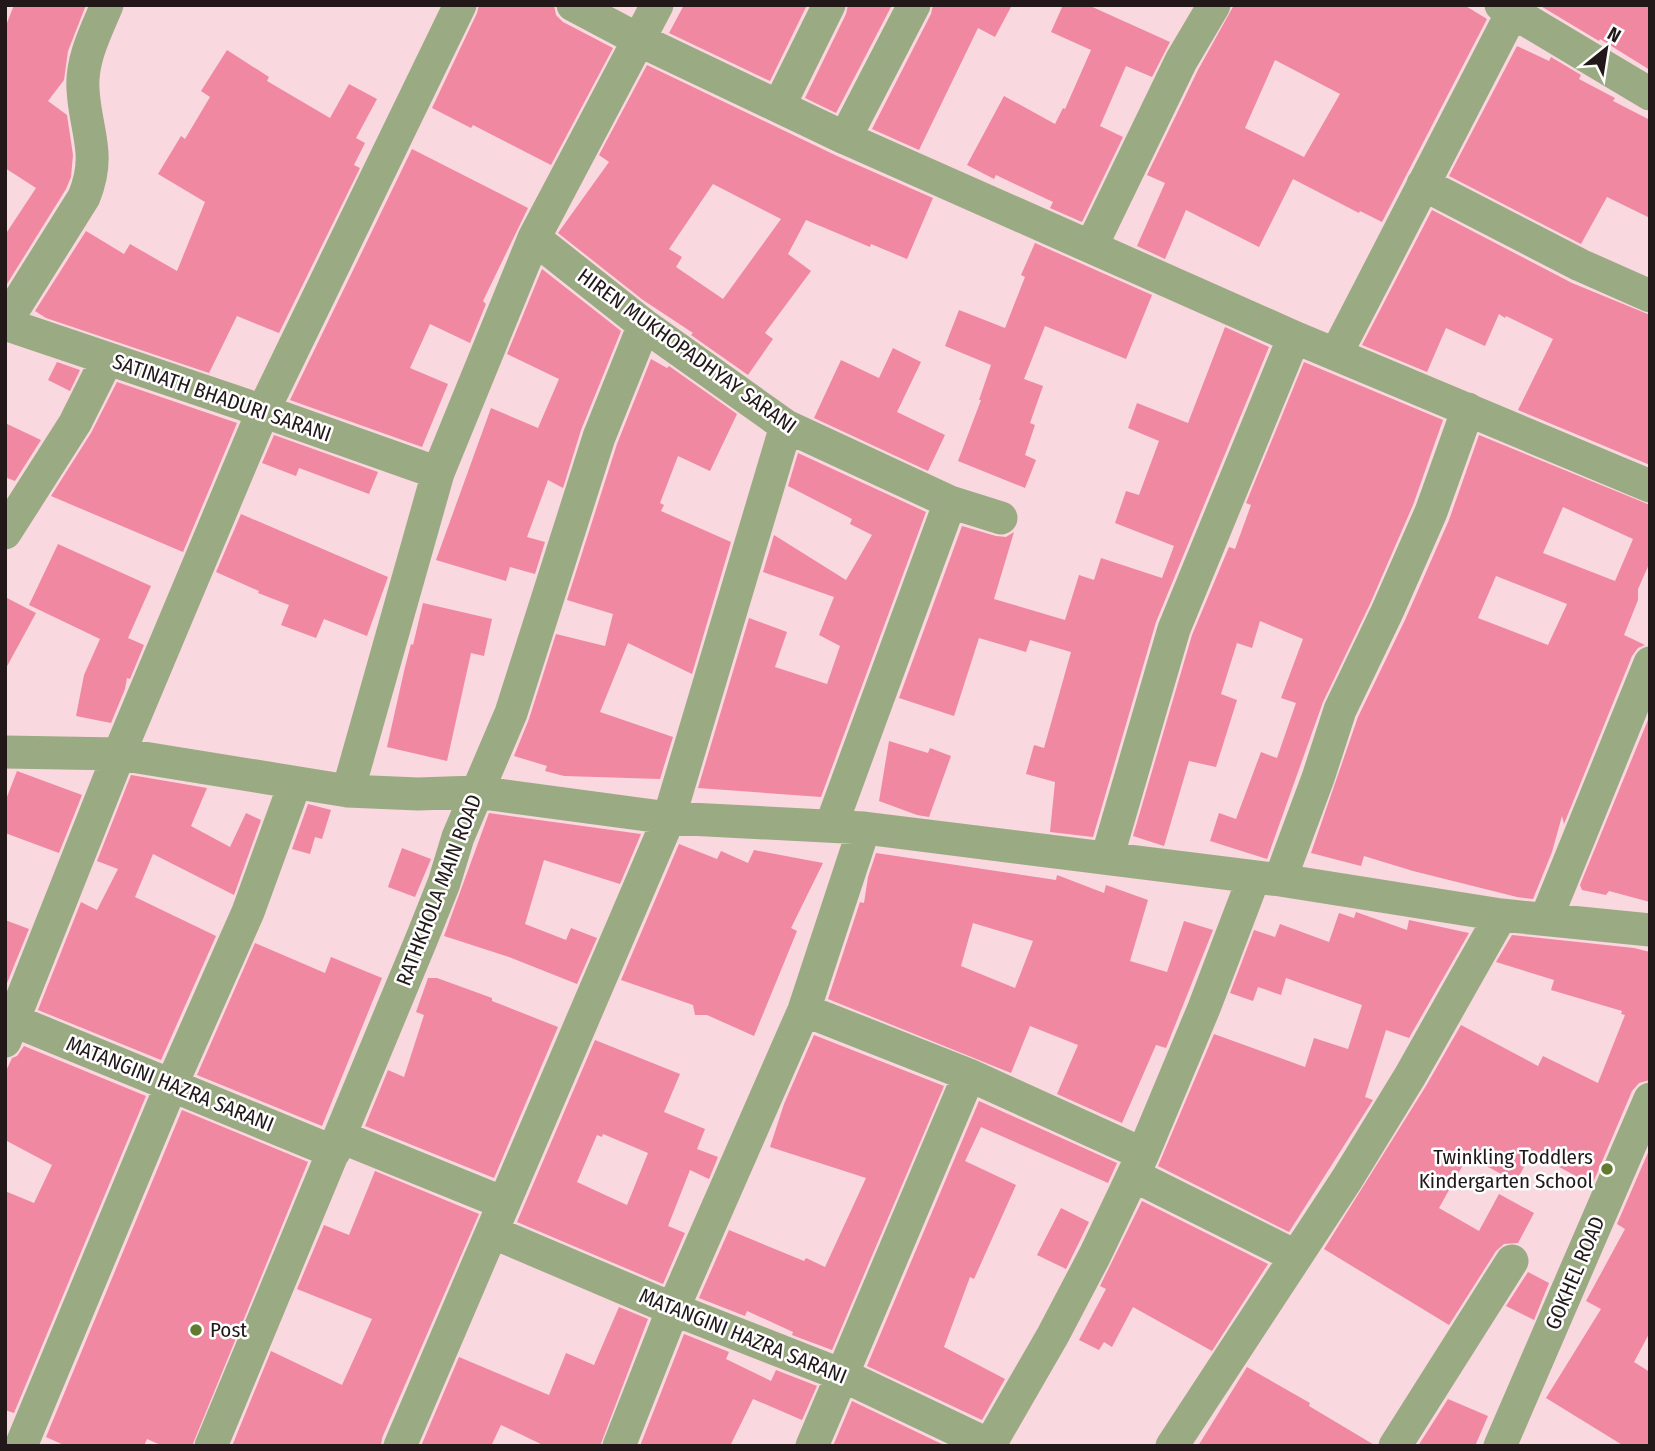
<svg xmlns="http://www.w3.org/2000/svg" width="1655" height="1451" font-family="'Fira Sans Condensed',sans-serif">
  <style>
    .building { fill: #f088a2; fill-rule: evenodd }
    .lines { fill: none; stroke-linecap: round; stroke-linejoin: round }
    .minor { stroke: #9aaa82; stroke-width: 33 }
    .poi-dot { fill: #627b2e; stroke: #fff; stroke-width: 2.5 }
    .labels { text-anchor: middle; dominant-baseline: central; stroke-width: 5; stroke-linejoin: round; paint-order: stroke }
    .street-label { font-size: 21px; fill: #221719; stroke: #fff }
    .poi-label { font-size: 21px; fill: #221719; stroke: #fff; text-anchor: end }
  </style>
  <rect width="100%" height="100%" fill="#f9d8df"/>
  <path class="building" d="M14,5H86L68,51L64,80L48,101L67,115L73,155L71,177L66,189L7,284L5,235L36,188L5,168V28Z
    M479,5H554L556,15L563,22L613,48L551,165L473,125L471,128L432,108L477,13Z
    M684,5H807L770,81L669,33Z
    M848,5H892L836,113L805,98L846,14Z
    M933,5H1012L995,37L978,28L919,150L872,129L931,14Z
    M1063,5H1088L1170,42L1152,77L1126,66L1100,126L1123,137L1082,222L1050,208L1053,202L996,175L994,179L967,165L1004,96L1055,124L1063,108L1065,109L1091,50L1051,32Z
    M1234,5H1464L1487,19L1382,222L1360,211L1359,213L1293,179L1259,247L1186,210L1165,259L1137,246L1165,183L1147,175L1198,70ZM1275,60L1340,94L1304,157L1245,128Z
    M1539,5H1650V70L1600,39L1599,41Z
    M1517,46L1549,61L1551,57L1581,75L1579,79L1615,98L1613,101L1650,120V218L1607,197L1581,244L1449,176Z
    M227,50L269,77L267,81L330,118L349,84L377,99L356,138L365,143L354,165L360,168L279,333L237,316L209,373L46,318L35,311L86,231L124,254L130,244L177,271L205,202L158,174L181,136L185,139L210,97L201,91Z
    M647,65L837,156L933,198L907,259L871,244L870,247L806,220L788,254L811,271L765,333L773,339L748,375L691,335L693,333L643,300L558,233L609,162L599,155ZM713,184L781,219L723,299L676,267L682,257L669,249Z
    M412,149L528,208L483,301L486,304L470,343L430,324L410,368L448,384L422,447L290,400Z
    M1432,210L1572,283L1650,315V465L1518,410L1553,339L1506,316L1505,318L1499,314L1485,346L1446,328L1427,372L1362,345Z
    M1035,243L1152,295L1126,359L1045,326L1024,379L1043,386L1030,423L1035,425L1025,455L1036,460L1025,488L958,461L981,400H979L991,365L945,346L959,310L1005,328L1025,277L1021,275Z
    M542,269L621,331L581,430L563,488L548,480L527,537L545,542L535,574L510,567L506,581L436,560L491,408L538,428L559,379L507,354Z
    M1225,327L1269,347L1156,622L1093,837L1050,832L1055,782L1026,774L1034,745L1044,748L1071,652L1030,640L1026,652L979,638L954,716L899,698L962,526L996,536L1006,537L1014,532L994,599L1065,620L1079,575L1094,580L1101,558L1162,578L1174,546L1115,523L1126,491L1139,495L1159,441L1128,428L1137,403L1188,423Z
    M893,348L921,362L897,412L945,435L928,471L814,418L841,360L879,378Z
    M651,359L667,368L669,366L737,414L710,471L678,456L660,503L664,505L661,511L731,542L692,674L628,643L600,712L673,737L660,779L564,776L545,771L547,766L514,756L529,719L556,634L605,646L613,614L567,600L617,444Z
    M57,362L80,370L70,391L48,380Z
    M1304,362L1443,420L1413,505L1370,604L1323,702L1267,859L1210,841L1219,813L1236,819L1261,752L1277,758L1296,703L1281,698L1303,639L1260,621L1252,648L1237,643L1221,694L1237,700L1216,767L1189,761L1164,846L1133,836L1192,635L1229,547L1235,549L1251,505L1246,503Z
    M117,382L237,423L183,552L51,496L91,433Z
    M5,423L41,440L15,481L5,477Z
    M274,435L378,472L369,494L299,468L296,476L262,463Z
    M1479,435L1650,505V562L1638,589V600L1624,635L1645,645L1638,648L1632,656L1564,824L1562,816L1552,852L1533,899L1517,897L1413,871L1364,856L1361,866L1311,853L1358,717L1405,620L1449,520ZM1563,507L1633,539L1615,581L1543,553ZM1496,576L1567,604L1548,645L1478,618Z
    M798,453L926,512L821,797L698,788L749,618L787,632L775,667L827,684L840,646L819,635L834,597L763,572L774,535L846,580L872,535L850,524L852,519L788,486Z
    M241,514L388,577L367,636L324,619L316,638L281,625L289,605L258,593L259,591L216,572Z
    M58,544L151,586L128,638L144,645L130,679L127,678L125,689L111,723L76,716L84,675L100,639L29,605Z
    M5,597L36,613L5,670Z
    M423,603L492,619L484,656L471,653L447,761L387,747L405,667L411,644L413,645Z
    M1650,715V902L1609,891L1606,895L1582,890L1580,885Z
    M889,741L928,753L930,748L951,756L929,817L917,815L879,801Z
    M17,771L82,795L59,853L5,833V802Z
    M131,775L207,788L191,826L230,847L246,813L261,820L234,895L153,854L135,897L216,936L161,1060L38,1010L81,902L97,910L118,869L97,861Z
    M308,804L331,810L322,839L315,837L310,854L292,849Z
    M489,813L641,834L620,884L544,860L525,924L566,940L571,928L597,938L577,984L509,957L444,936Z
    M679,844L717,859L721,851L748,863L754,850L823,863L791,928L797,931L754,1036L707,1015H695L693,1005L621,980Z
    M402,848L431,859L415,897L388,887Z
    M876,853L1056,880L1057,875L1104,893L1106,885L1148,900L1130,961L1167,972L1184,921L1213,930L1166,1048L1156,1045L1122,1123L1057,1094L1078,1045L1030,1026L1011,1073L828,999L860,902L864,903L868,877ZM973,923L1033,941L1015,988L961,966Z
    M1356,912L1407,930L1409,920L1469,933L1409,1038L1386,1030L1365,1097L1373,1100L1289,1232L1158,1166L1214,1034L1305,1067L1314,1038L1348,1049L1362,1005L1286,978L1281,995L1258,987L1253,1001L1230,993L1254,930L1275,937L1280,924L1329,942L1339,913L1354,918Z
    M5,920L29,929L5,988Z
    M1512,935L1634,948L1650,952V1080L1639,1083L1632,1091L1592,1185L1532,1152L1516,1182L1468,1156L1439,1208L1479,1231L1499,1194L1534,1213L1518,1243L1504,1244L1496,1251L1449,1325L1324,1249L1426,1086L1461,1025L1538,1066L1543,1056L1598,1083L1625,1015L1621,1014L1622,1011L1551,990L1554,980L1496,962Z
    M255,943L325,973L331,957L382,978L322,1126L197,1075Z
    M428,978H437L492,998V1001L558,1027L494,1178L365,1126L388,1070L404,1077L424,1015L416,1012Z
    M814,1035L944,1086L832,1350L792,1335L793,1332L747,1311L745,1316L699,1298L729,1230L804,1261L806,1258L825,1267L866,1178L770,1147L784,1104Z
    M595,1040L680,1074L664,1112L705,1129L697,1149L718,1157L709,1179L690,1170L668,1226L685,1233L663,1284L517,1222ZM603,1134L648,1153L627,1205L577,1182L597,1135L602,1137Z
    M24,1046L146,1096L14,1413L5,1410V1191L34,1203L52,1165L5,1140V1073L12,1058L17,1056Z
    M979,1101L1117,1163L1108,1183L981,1127L965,1161L1016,1185L974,1279L970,1277L944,1347L1005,1379L982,1420L867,1366Z
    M182,1110L308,1162L192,1446H163L147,1439L144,1446H66L46,1437Z
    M1650,1148V1332L1634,1362L1650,1372V1446H1624L1546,1398L1601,1309L1586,1301L1625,1229L1617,1224Z
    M375,1171L479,1214L382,1438L381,1446H232L271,1351L342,1385L372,1319L297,1289L324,1225L349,1235Z
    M1142,1201L1268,1264L1212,1351L1133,1307L1112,1347L1104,1342L1099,1350L1079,1340L1106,1289L1100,1286Z
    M1061,1208L1089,1222L1066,1269L1037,1255Z
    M1528,1272L1549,1283L1534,1320L1506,1306Z
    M619,1307L648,1319L600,1446H545L501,1425L491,1446H421L459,1357L549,1395L566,1353L594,1365Z
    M684,1334L729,1352L726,1359L771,1381L776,1370L817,1386L802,1420L753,1399L730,1446H640Z
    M1247,1367L1310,1403L1309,1406L1376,1446H1198Z
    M1448,1399L1488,1416L1475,1446H1418Z
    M852,1401L946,1446H833Z"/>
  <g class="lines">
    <path class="minor" d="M573,5L639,40L845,138L1294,337L1650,486
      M1501,5L1650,94
      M779,106L829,5
      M845,138L914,5
      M1423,184L1580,265L1650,296
      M534,238L644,325L786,426L950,502L1001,518
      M1091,247L1181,61L1214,5
      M5,323L84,197C102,153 85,131 83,89C81,60 96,31 107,5
      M5,324L263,411L438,473
      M1336,354L1516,5
      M5,533L75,423L107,359
      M5,752L119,754L348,791L418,794L476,792L669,818L864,828L1280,880L1501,915L1650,930
      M348,791L438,473L534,238L657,5
      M831,826L950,502
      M1107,858L1174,629L1294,337
      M1280,880L1318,778L1340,710L1387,612L1431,512L1468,409
      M1546,919L1650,663
      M804,1010L969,1075L1143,1154L1204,1008L1254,877
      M5,1017L334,1152
      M5,1041L119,754L263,411L460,5
      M341,1137L504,1203
      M1133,1175L1295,1256
      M492,1232L673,1309L842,1375L991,1446
      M21,1446L171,1086L248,912L295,783
      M211,1446L422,938L444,883L458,837L511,713L599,437L644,325
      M400,1446L669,818L786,426
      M619,1446L673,1309L804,1010L864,828
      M812,1446L969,1075
      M989,1446L1053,1335L1095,1255L1143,1154
      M1172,1446L1347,1179L1410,1076L1501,915
      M1395,1446L1512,1261
      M1500,1446L1650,1099"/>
  </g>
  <g class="poi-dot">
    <circle cx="1607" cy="1169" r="7"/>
    <circle cx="196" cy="1330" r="7"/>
  </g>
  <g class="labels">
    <g class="street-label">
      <text transform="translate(687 351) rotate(36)">HIREN MUKHOPADHYAY SARANI</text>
      <text transform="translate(222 398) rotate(19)">SATINATH BHADURI SARANI</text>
      <text transform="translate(439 890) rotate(-69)">RATHKHOLA MAIN ROAD</text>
      <text transform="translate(170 1084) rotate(22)">MATANGINI HAZRA SARANI</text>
      <text transform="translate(1575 1273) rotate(-67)">GOKHEL ROAD</text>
      <text transform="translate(743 1336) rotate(22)">MATANGINI HAZRA SARANI</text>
    </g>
    <g class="poi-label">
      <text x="1593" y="1157">Twinkling Toddlers<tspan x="1593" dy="24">Kindergarten School</tspan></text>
      <text x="210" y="1330" text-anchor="start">Post</text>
    </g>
  </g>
  <rect width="1655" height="1451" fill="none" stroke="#221719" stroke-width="14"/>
  <g transform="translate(1606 49) rotate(30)" stroke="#ffffff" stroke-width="5" paint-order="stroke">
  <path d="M0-5L12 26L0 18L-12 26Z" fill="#221719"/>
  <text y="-10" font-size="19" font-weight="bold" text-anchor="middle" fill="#221719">N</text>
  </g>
</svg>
